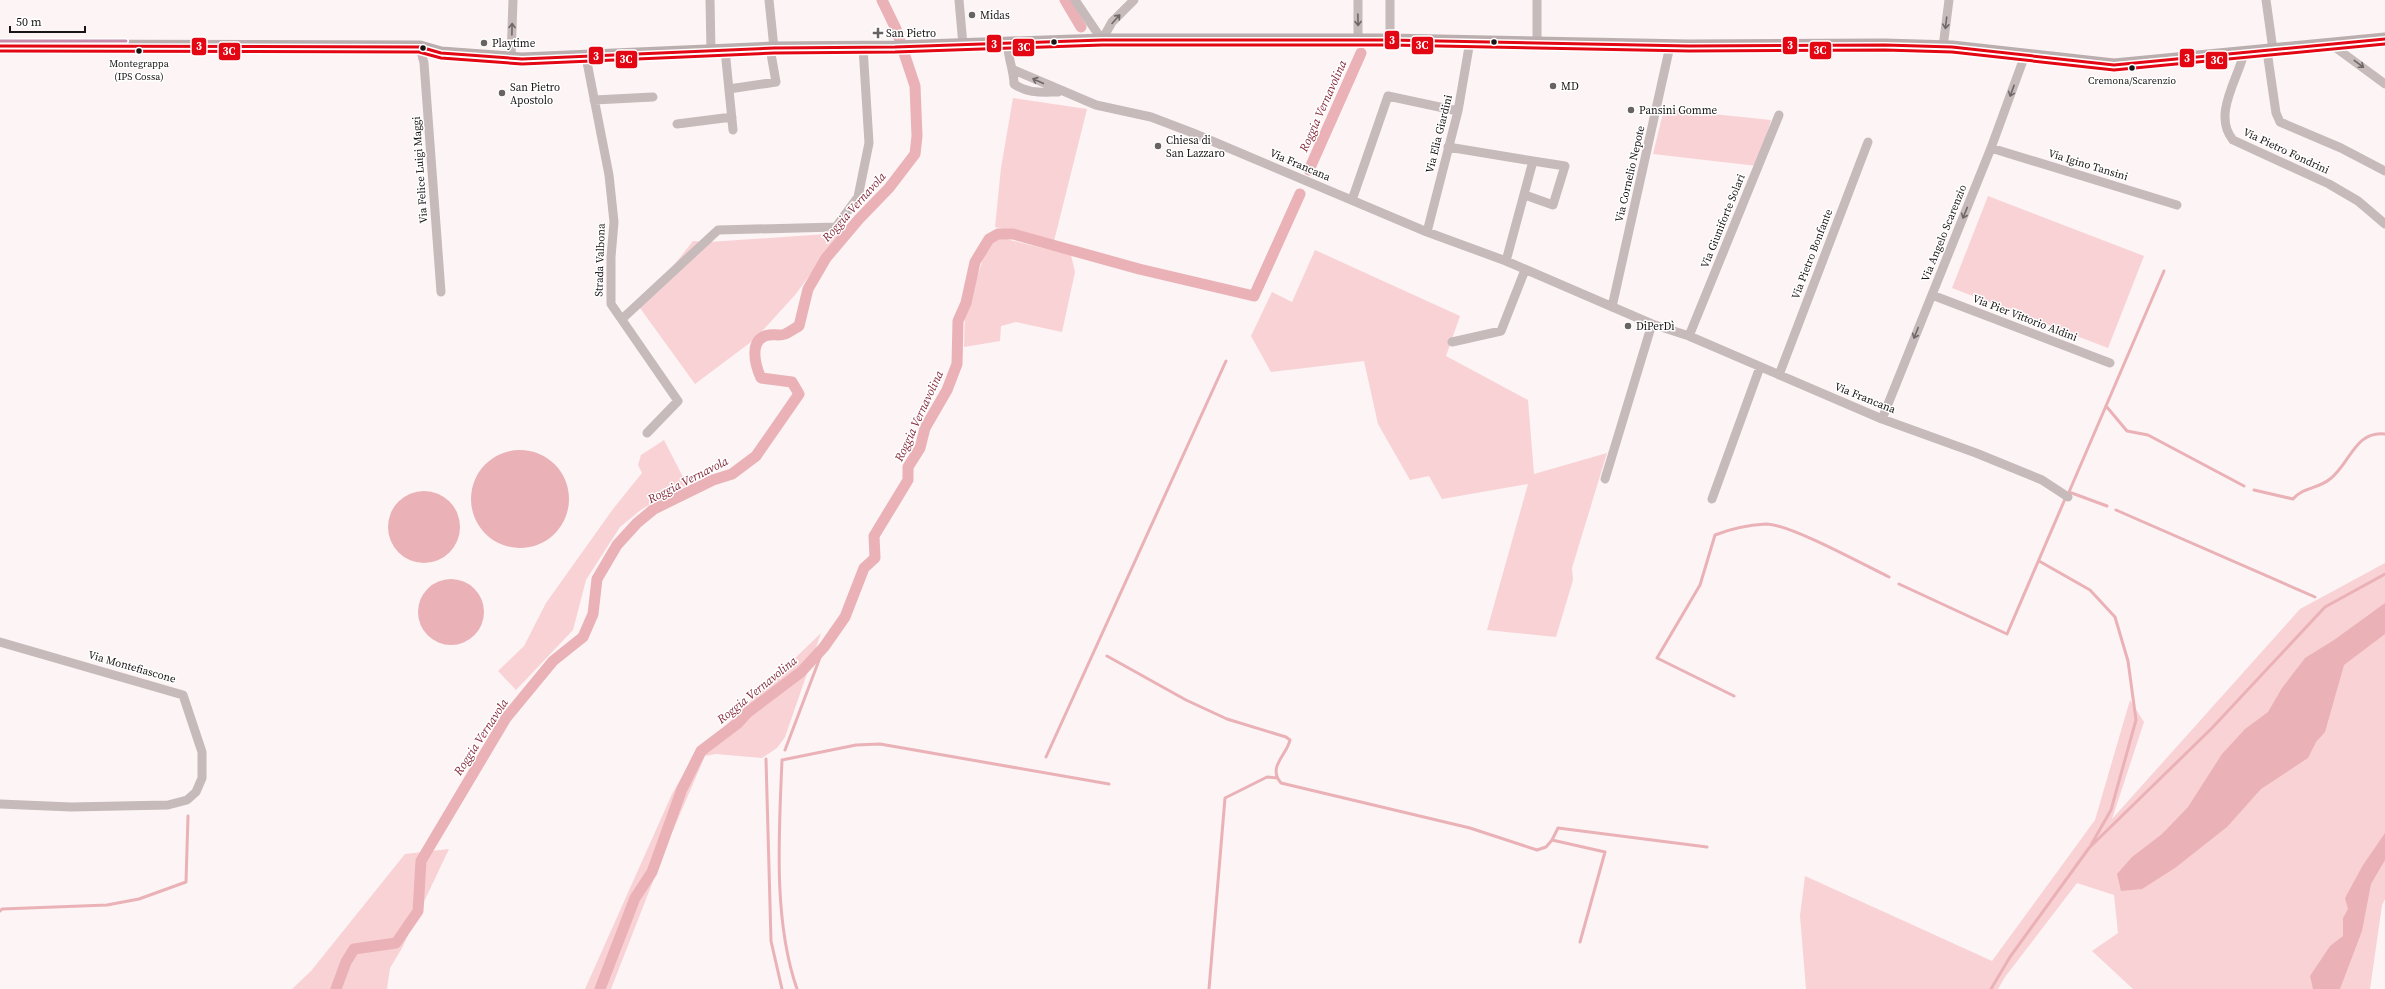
<svg xmlns="http://www.w3.org/2000/svg" width="2385" height="989" font-family="'Source Serif 4',serif">
  <style>
    .green { fill: #f9d2d5 }
    .water { fill: #eab2b7 }
    .lines { fill: none; stroke-linecap: round; stroke-linejoin: round }
    .stream { stroke: #eab2b7; stroke-width: 3 }
    .canal { stroke: #eab2b7; stroke-width: 11 }
    .street { stroke: #c6baba; stroke-width: 9 }
    .secondary { stroke: #bbaeaf; stroke-width: 13 }
    .bus-1-casing { stroke: #fff; stroke-width: 6 }
    .bus-2-casing { stroke: #fff; stroke-width: 6 }
    .bus-3-casing { stroke: #fff; stroke-width: 6 }
    .bus-1 { stroke: #e30613; stroke-width: 3 }
    .bus-2 { stroke: #e30613; stroke-width: 3 }
    .bus-3 { stroke: #c78cac; stroke-width: 3 }
    .oneway { stroke: #706868 }
    .poi-dot { fill: #686363; stroke: #fff; stroke-width: 1.5 }
    .bus-dot { fill: #191515; stroke: #fff; stroke-width: 1.5 }
    .labels { text-anchor: middle; dominant-baseline: central; stroke-width: 3; stroke-linejoin: round; paint-order: stroke }
    .bus-label { font-size: 10px; fill: #191515; stroke: #fff }
    .poi-label { font-size: 11px; fill: #191515; stroke: #fff; text-anchor: start }
    .street-label { font-size: 11px; fill: #191515; stroke: #fff }
    .water-label { font-size: 12px; font-style: italic; fill: #842939; stroke: #fff }
    .line-badge { stroke: #fff; stroke-width: 1.5 }
    .badge-label { font-size: 11px; text-anchor: middle; font-weight: bold; fill: #fff }
  </style>
  <rect width="100%" height="100%" fill="#fcf4f5"/>
  <path class="green" d="M1013,98L1087,109L1054,241L995,227L1001,168Z
    M1664,109L1771,120L1757,166L1653,154Z
    M1988,196L2144,256L2108,348L1952,288Z
    M841,233L795,295L755,339L695,384L640,308L693,241L709,242Z
    M998,237L1071,255L1075,272L1062,332L1016,322L1001,326L1000,341L964,347L965,313L987,247Z
    M1315,250L1460,316L1446,356L1528,400L1534,474L1607,453L1572,568L1573,580L1556,637L1487,630L1528,484L1442,499L1429,476L1410,480L1378,424L1364,361L1271,372L1251,336L1272,292L1292,302Z
    M664,440L687,485L642,509L620,527L586,580L573,630L516,690L498,671L524,646L546,603L613,509L642,473L638,465L641,455Z
    M2385,563V899L2382,905L2370,989H2133L2092,951L2118,933L2114,895L2077,883L2005,977L1998,989H1806L1800,916L1805,876L1992,961L2095,820L2130,700L2144,722L2112,819L2300,609Z
    M821,633L785,737L777,748L762,758L716,754L705,756L671,835L611,989H585L672,794L694,756Z
    M449,849L402,948L390,968L387,989H292L311,971L405,854Z"/>
  <path class="water" d="M471 499a49 49 0 1 1 98 0a49 49 0 1 1-98 0Z
    M388 527a36 36 0 1 1 72 0a36 36 0 1 1-72 0Z
    M418 612a33 33 0 1 1 66 0a33 33 0 1 1-66 0Z
    M2385,603V634L2344,665L2325,732L2316,742L2308,758L2261,789L2227,827L2175,868L2142,889L2121,891L2117,874L2132,857L2162,834L2188,807L2222,754L2245,729L2268,712L2282,688L2305,658L2334,640Z
    M2385,833V860L2371,884L2362,931L2340,989H2313L2310,976L2330,946L2343,936V918L2348,909L2345,898L2363,865Z"/>
  <g class="lines">
    <path class="stream" d="M2106,406L2127,431L2148,435L2244,486
      M2254,490L2293,499C2303,487 2318,489 2330,479C2350,464 2355,430 2385,434
      M2107,506L2069,492L2164,271
      M2116,510L2315,597
      M2039,561L2090,590L2115,617L2128,661L2136,720L2111,810L2091,845
      M1899,584L2007,634L2065,499
      M1107,656L1186,700L1227,719L1286,737L1290,740C1287,755 1267,767 1281,783L1470,828L1537,850L1546,847L1552,840L1605,852L1580,942
      M1734,696L1657,658L1700,585L1715,535C1730,529 1749,525 1766,524C1790,524 1864,565 1889,577
      M785,750L824,647
      M1046,757L1226,361
      M766,759L771,941L782,989
      M782,760L856,745L880,744L1109,784
      M782,760C779,833 773,920 797,989
      M1552,840L1558,828L1707,847
      M0,911L2,909L107,905L139,899L186,882L188,816
      M1209,989L1225,798L1267,777L1277,778
      M1991,989L2010,957L2089,848L2212,728L2325,607L2385,574"/>
    <path class="canal" d="M1065,0L1081,27
      M1309,170L1361,53
      M336,989L346,962L354,949L396,943L418,911L421,861L506,718L553,661L583,637L593,614L597,579L617,545L637,523L654,509L713,480L732,474L756,456L799,394L792,382L761,378C755,365 748,338 769,335C774,334 780,336 785,334C790,332 795,328 799,326L808,289L826,258L859,219L889,188L915,154L917,136L915,86L896,29L882,0
      M600,989L635,898L652,872L682,789L701,751L738,723L747,713L801,672L824,647L845,617L864,568L875,558L874,536L908,480V467L920,448L925,428L947,390L957,364L958,321L966,303L975,262L989,239L998,234H1013L1139,269L1254,296L1300,194"/>
    <path class="street" d="M710,0L711,51
      M769,0L774,48
      M959,0L963,45
      M1075,0L1102,40L1112,22L1134,0
      M1358,0V40
      M1390,0V40
      M1537,0V43
      M2266,0L2273,50
      M1008,43C1007,57 1014,70 1014,84C1028,94 1042,92 1058,92
      M2332,45L2385,84
      M420,47L424,63L441,292
      M1943,47L1949,0
      M725,50L733,130
      M2267,51L2276,113L2280,122L2341,148L2385,171
      M2244,53C2238,79 2212,115 2233,140L2329,184L2358,201L2385,224
      M586,57L609,175L614,222L611,257V304L678,401L647,433
      M511,58L513,0
      M1014,70L1096,105L1151,117L1193,133L1427,232L1506,261L1652,324L1689,336L1882,419L1976,453L2042,480L2068,497
      M729,89L776,82L770,48
      M594,100L653,97
      M677,124L732,117
      M1448,147L1533,161L1506,261
      M1991,148L2177,205
      M1525,195L1553,205L1565,166L1533,161
      M1352,200L1388,96L1458,111
      M1427,232L1458,111L1470,41
      M1932,295L2110,363
      M1612,307L1670,46
      M622,319L718,230L836,227L858,197L869,143L863,47
      M1689,336L1779,115
      M1452,342L1501,331L1525,270
      M1779,375L1868,142
      M1882,419L1991,148L2025,55
      M1605,479L1652,324
      M1712,499L1760,367
      M0,642L183,695L202,752V778L196,792L187,800L168,805L71,807L0,804"/>
    <path class="secondary" d="M0,46L420,47L441,53L522,59L774,48L895,47L1102,40H1390L1689,46L1885,45L1952,47L2114,65L2385,39"/>
    <defs>
      <path id="bus-1" d="M0,46L420,47L441,53L522,59L774,48L895,47L1102,40H1390L1689,46L1885,45L1952,47L2114,65L2385,39"/>
      <path id="bus-2" d="M0,51L419,52L441,58L522,64L774,53L895,52L1102,45H1390L1689,51L1885,50L1952,52L2114,70L2385,44"/>
      <path id="bus-3" d="M0,41H126"/>
    </defs>
    <use href="#bus-1" class="bus-1-casing"/>
    <use href="#bus-2" class="bus-2-casing"/>
    <use href="#bus-3" class="bus-3-casing"/>
    <use href="#bus-1" class="bus-1"/>
    <use href="#bus-2" class="bus-2"/>
    <use href="#bus-3" class="bus-3"/>
  </g>
  <defs><path id="oneway-shaft" d="M-6 0H5M1.5-3L5.5 0L1.5 3" fill="none" stroke-width="1.6" stroke-linecap="round" stroke-linejoin="round"/></defs>
  <g class="oneway">
    <use href="#oneway-shaft" transform="translate(1116 19) rotate(-48)"/>
    <use href="#oneway-shaft" transform="translate(1358 20) rotate(89)"/>
    <use href="#oneway-shaft" transform="translate(1946 23) rotate(97)"/>
    <use href="#oneway-shaft" transform="translate(512 29) rotate(-89)"/>
    <use href="#oneway-shaft" transform="translate(2359 64) rotate(37)"/>
    <use href="#oneway-shaft" transform="translate(1038 81) rotate(-156)"/>
    <use href="#oneway-shaft" transform="translate(2012 91) rotate(110)"/>
    <use href="#oneway-shaft" transform="translate(1965 213) rotate(112)"/>
    <use href="#oneway-shaft" transform="translate(1916 333) rotate(112)"/>
  </g>
  <g class="poi-dot">
    <circle cx="972" cy="15" r="4"/>
    <path d="M876 27h4v4h4v4h-4v4h-4v-4h-4v-4h4z"/>
    <circle cx="484" cy="43" r="4"/>
    <circle cx="1553" cy="86" r="4"/>
    <circle cx="502" cy="93" r="4"/>
    <circle cx="1631" cy="110" r="4"/>
    <circle cx="1158" cy="146" r="4"/>
    <circle cx="1628" cy="326" r="4"/>
  </g>
  <g class="bus-dot">
    <circle cx="1054" cy="42" r="3.5"/>
    <circle cx="1494" cy="42" r="3.5"/>
    <circle cx="423" cy="48" r="3.5"/>
    <circle cx="139" cy="51" r="3.5"/>
    <circle cx="2132" cy="68" r="3.5"/>
  </g>
  <g class="labels">
    <g class="bus-label">
      <text x="139" y="63">Montegrappa<tspan x="139" dy="13">(IPS Cossa)</tspan></text>
      <text x="2132" y="80">Cremona/Scarenzio</text>
    </g>
    <g class="poi-label">
      <text x="980" y="15">Midas</text>
      <text x="886" y="33">San Pietro</text>
      <text x="492" y="43">Playtime</text>
      <text x="1561" y="86">MD</text>
      <text x="510" y="87">San Pietro<tspan x="510" dy="13">Apostolo</tspan></text>
      <text x="1639" y="110">Pansini Gomme</text>
      <text x="1166" y="140">Chiesa di<tspan x="1166" dy="13">San Lazzaro</tspan></text>
      <text x="1636" y="326">DiPerDì</text>
    </g>
    <g class="street-label">
      <text transform="translate(1439 134) rotate(-76)">Via Elia Giardini</text>
      <text transform="translate(2286 151) rotate(25)">Via Pietro Fondrini</text>
      <text transform="translate(1300 165) rotate(23)">Via Francana</text>
      <text transform="translate(2088 165) rotate(17)">Via Igino Tansini</text>
      <text transform="translate(420 170) rotate(-94)">Via Felice Luigi Maggi</text>
      <text transform="translate(1630 174) rotate(-77)">Via Cornelio Nepote</text>
      <text transform="translate(1723 221) rotate(-68)">Via Giuniforte Solari</text>
      <text transform="translate(1944 233) rotate(-68)">Via Angelo Scarenzio</text>
      <text transform="translate(1812 254) rotate(-69)">Via Pietro Bonfante</text>
      <text transform="translate(600 260) rotate(-88)">Strada Valbona</text>
      <text transform="translate(2025 318) rotate(21)">Via Pier Vittorio Aldini</text>
      <text transform="translate(1865 398) rotate(22)">Via Francana</text>
      <text transform="translate(132 667) rotate(16)">Via Montefiascone</text>
    </g>
    <g class="water-label">
      <text transform="translate(1323 106) rotate(-66)">Roggia Vernavolina</text>
      <text transform="translate(854 207) rotate(-48)">Roggia Vernavola</text>
      <text transform="translate(919 416) rotate(-65)">Roggia Vernavolina</text>
      <text transform="translate(688 480) rotate(-27)">Roggia Vernavola</text>
      <text transform="translate(757 690) rotate(-39)">Roggia Vernavolina</text>
      <text transform="translate(481 737) rotate(-57)">Roggia Vernavola</text>
    </g>
  </g>
  <g class="line-badge">
    <rect x="1384" y="30" width="16" height="20" rx="4" fill="#e30613"/>
    <rect x="986" y="34" width="16" height="19" rx="4" fill="#e30613"/>
    <rect x="1782" y="36" width="16" height="19" rx="4" fill="#e30613"/>
    <rect x="1411" y="36" width="23" height="19" rx="4" fill="#e30613"/>
    <rect x="191" y="37" width="16" height="19" rx="4" fill="#e30613"/>
    <rect x="1012" y="38" width="23" height="19" rx="4" fill="#e30613"/>
    <rect x="1809" y="41" width="23" height="19" rx="4" fill="#e30613"/>
    <rect x="218" y="42" width="23" height="19" rx="4" fill="#e30613"/>
    <rect x="588" y="46" width="16" height="19" rx="4" fill="#e30613"/>
    <rect x="2179" y="48" width="16" height="20" rx="4" fill="#e30613"/>
    <rect x="615" y="50" width="23" height="19" rx="4" fill="#e30613"/>
    <rect x="2205" y="51" width="23" height="19" rx="4" fill="#e30613"/>
  </g>
  <g class="badge-label">
    <text x="1392" y="44">3</text>
    <text x="994" y="48">3</text>
    <text x="1790" y="49">3</text>
    <text x="1422" y="49">3C</text>
    <text x="199" y="50">3</text>
    <text x="1024" y="51">3C</text>
    <text x="1820" y="54">3C</text>
    <text x="229" y="55">3C</text>
    <text x="596" y="60">3</text>
    <text x="2187" y="62">3</text>
    <text x="626" y="63">3C</text>
    <text x="2217" y="64">3C</text>
  </g>
  <path d="M10 26v6h75v-6" fill="none" stroke="#191515" stroke-width="2"/>
  <text x="16" y="26" font-size="12" fill="#191515" stroke="#ffffff" stroke-width="3" paint-order="stroke">50 m</text>
</svg>
